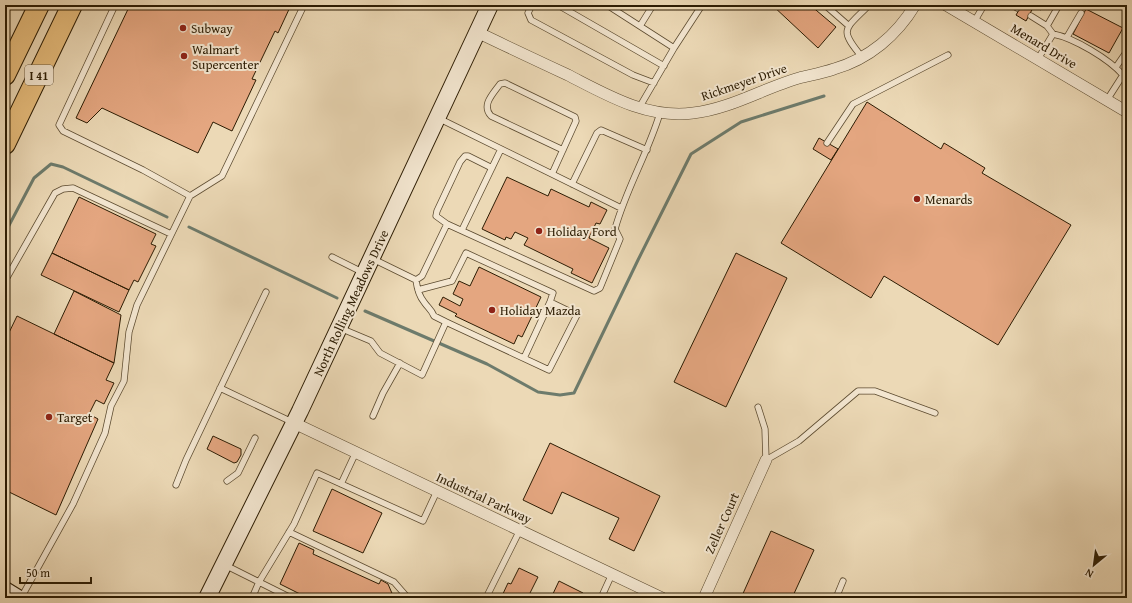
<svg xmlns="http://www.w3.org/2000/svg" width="1132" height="603" font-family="'Gentium Book Plus',serif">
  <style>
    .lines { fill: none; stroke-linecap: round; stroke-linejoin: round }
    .stream { stroke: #6d7b6c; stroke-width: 3 }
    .building { fill: #e4a680; stroke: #2c1c03 }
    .service-casing { stroke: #5c4b30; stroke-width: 7 }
    .minor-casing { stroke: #5c4b30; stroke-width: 12 }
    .secondary-casing { stroke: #2c1c03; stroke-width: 18 }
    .motorway-casing { stroke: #2c1c03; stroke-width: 22 }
    .service { stroke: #f3e6d0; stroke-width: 5.5 }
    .minor { stroke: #f3e6d0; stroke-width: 11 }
    .secondary { stroke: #f3e6d0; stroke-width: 16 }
    .motorway { stroke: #e6bc7b; stroke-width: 20 }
    .poi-dot { fill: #8f2418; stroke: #f3e6d0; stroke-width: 1.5 }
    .labels { text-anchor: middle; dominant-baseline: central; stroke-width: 4; stroke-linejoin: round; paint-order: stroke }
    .shield { fill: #f3e6d0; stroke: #685940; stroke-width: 1 }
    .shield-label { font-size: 12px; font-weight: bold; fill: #2c1c03 }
    .poi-label { font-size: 13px; fill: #2c1c03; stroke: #f3e6d0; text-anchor: start }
    .street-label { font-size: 13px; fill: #2c1c03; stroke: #f3e6d0 }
  </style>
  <rect width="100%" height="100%" fill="#ecd9b6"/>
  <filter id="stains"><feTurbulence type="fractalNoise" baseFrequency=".005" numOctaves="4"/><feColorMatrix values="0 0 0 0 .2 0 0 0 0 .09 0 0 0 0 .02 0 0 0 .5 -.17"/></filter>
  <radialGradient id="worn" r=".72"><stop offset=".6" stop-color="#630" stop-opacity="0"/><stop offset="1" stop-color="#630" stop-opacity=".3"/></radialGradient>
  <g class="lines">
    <path class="stream" d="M189,227L337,298
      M5,233L34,178L51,164L63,167L167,217
      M365,311L487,364L538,392L560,395L574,393L638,260L691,154L741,122L824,96"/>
  </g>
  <path class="building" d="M130,5H291L278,33L275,31L252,79L256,80L232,131L213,122L198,153L102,108L87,123L76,118Z
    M772,5H810L836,27L818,48Z
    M1022,5H1044L1041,10L1034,6L1026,21L1016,15Z
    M1086,9L1123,28L1109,53L1073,34Z
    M867,102L941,149L944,143L985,168L982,173L1071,225L998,345L884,276L871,298L781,243Z
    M819,138L838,149L831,160L813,149Z
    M507,177L548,196L551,189L589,207L591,202L607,210L600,224L596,223L589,238L609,248L592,283L571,273L573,269L524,245L528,238L515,232L511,239L506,237L505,240L482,229Z
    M79,197L156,234L151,244L156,246L138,282L134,280L129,290L52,253Z
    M52,253L129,290L119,312L41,275Z
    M736,253L787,278L726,407L674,382Z
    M479,267L541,297L522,337L518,335L514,344L455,316L457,314L439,305L443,297L460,306L463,299L453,294L459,281L470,286Z
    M74,291L121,315L114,363L54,334Z
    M17,316L114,363L106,380L114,383L104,404L96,400L89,414L98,419L56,515L5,490V341Z
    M213,436L241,449V455L237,462L234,463L207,449Z
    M550,443L660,496L634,551L609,539L619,518L562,492L552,514L523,500Z
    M332,489L382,513L363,553L313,531Z
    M771,531L814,550L792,598H741Z
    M299,543L314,550L313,554L379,584L381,580L388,584L394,598H308L280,584Z
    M519,568L538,577L530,593L533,595L531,598H501L508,583L511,584Z
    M559,581L583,593L580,598H551Z"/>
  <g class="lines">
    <defs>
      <path id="service" d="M115,5L59,125L63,131L143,170L190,196
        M532,5L528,13L531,20L633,75L654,83
        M558,5L664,66
        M607,5L674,48L639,108
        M825,5L849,26
        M1012,5L1017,8
        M1031,16L1047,26
        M974,22L984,5
        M640,26L653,5
        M1053,34L1047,26L1059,5
        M1067,37L1081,13
        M674,48L702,5
        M862,57C838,28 845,30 869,5
        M1038,59L1053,34C1074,38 1109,59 1123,75
        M1116,67L1127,51
        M1107,100L1123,75L1127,78
        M438,118L621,208
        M827,143L853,104L948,55
        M492,168L468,156H465L460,162L437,211L436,216L447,224L594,291L600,288L620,239L615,229C626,189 648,153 660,113
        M552,174L576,121L575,117L505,83L500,84C493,94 481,105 491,116L563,150
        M572,184L597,133L601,130L647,150
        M462,230L501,149
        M332,257L364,273
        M373,259L416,280L422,276L447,224
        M5,281L55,193L63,189L73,188L171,234
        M418,290L452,281L466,253L553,293L550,302
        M446,322L549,370L577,315L550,302L524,358
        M340,328L371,341L380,353L422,375L446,322L434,316C431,309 428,308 424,302C419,296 417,288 416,280
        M220,388L292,422
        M758,407L765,429L766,460L799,441L858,391H875L935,413
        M373,416L383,393L400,363
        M227,481L238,473L255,438
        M341,484L356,452
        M176,485L186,460L266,292
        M289,532L394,582L408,598
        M225,565L291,598
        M21,598L73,504L105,433L111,406L124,381L129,332L137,305L190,196L222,176L304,5
        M252,598L259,582L294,524L317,473L423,521L437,491
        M486,598L520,530
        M601,598L612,574
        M836,598L843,581"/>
      <path id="minor" d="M946,5L1127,112
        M477,32C508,47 538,61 568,75C607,95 647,119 693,113C730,109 764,88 799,78C811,75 823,73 834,69C869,59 897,35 915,5
        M294,423L662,598
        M704,598L766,460"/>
      <path id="secondary" d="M5,590L18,598
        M207,598L300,411L490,5"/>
      <path id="motorway" d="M5,75L39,5
        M5,144L72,5"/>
    </defs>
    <use href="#service" class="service-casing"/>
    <use href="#minor" class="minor-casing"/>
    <use href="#secondary" class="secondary-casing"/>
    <use href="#motorway" class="motorway-casing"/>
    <use href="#service" class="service"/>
    <use href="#minor" class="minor"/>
    <use href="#secondary" class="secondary"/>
    <use href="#motorway" class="motorway"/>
  </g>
  <g class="poi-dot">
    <circle cx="183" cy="28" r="4"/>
    <circle cx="184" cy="56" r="4"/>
    <circle cx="917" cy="199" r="4"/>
    <circle cx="539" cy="231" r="4"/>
    <circle cx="492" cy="310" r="4"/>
    <circle cx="49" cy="417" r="4"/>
  </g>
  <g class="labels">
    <rect class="shield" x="25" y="65" width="28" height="20" rx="3"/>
    <g class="shield-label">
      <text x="39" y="75">I 41</text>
    </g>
    <g class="poi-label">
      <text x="191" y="28">Subway</text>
      <text x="192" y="49">Walmart<tspan x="192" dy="15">Supercenter</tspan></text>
      <text x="925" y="199">Menards</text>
      <text x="547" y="231">Holiday Ford</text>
      <text x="500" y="310">Holiday Mazda</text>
      <text x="57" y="417">Target</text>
    </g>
    <g class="street-label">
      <text transform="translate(1044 46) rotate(31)">Menard Drive</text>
      <text transform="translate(744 82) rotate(-19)">Rickmeyer Drive</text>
      <text transform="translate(351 303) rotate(-65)">North Rolling Meadows Drive</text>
      <text transform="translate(484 498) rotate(25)">Industrial Parkway</text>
      <text transform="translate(722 523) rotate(-66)">Zeller Court</text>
    </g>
  </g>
  <rect width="1132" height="603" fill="none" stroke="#ecd9b6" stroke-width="20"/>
  <rect x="6" y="6" width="1120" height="591" fill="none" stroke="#2c1c03" stroke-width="2"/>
  <rect x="10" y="10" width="1112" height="583" fill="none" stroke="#2c1c03"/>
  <g transform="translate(1094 565) rotate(209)" stroke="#f3e6d0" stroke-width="3" paint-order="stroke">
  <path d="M0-3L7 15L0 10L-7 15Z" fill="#2c1c03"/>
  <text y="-6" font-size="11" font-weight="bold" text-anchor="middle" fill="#2c1c03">N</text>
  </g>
  <path d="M20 577v6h71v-6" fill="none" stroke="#2c1c03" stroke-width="2"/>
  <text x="26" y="577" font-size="12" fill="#2c1c03" stroke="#f3e6d0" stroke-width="3" paint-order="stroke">50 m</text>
  <rect width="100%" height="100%" filter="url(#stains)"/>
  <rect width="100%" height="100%" fill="url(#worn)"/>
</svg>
